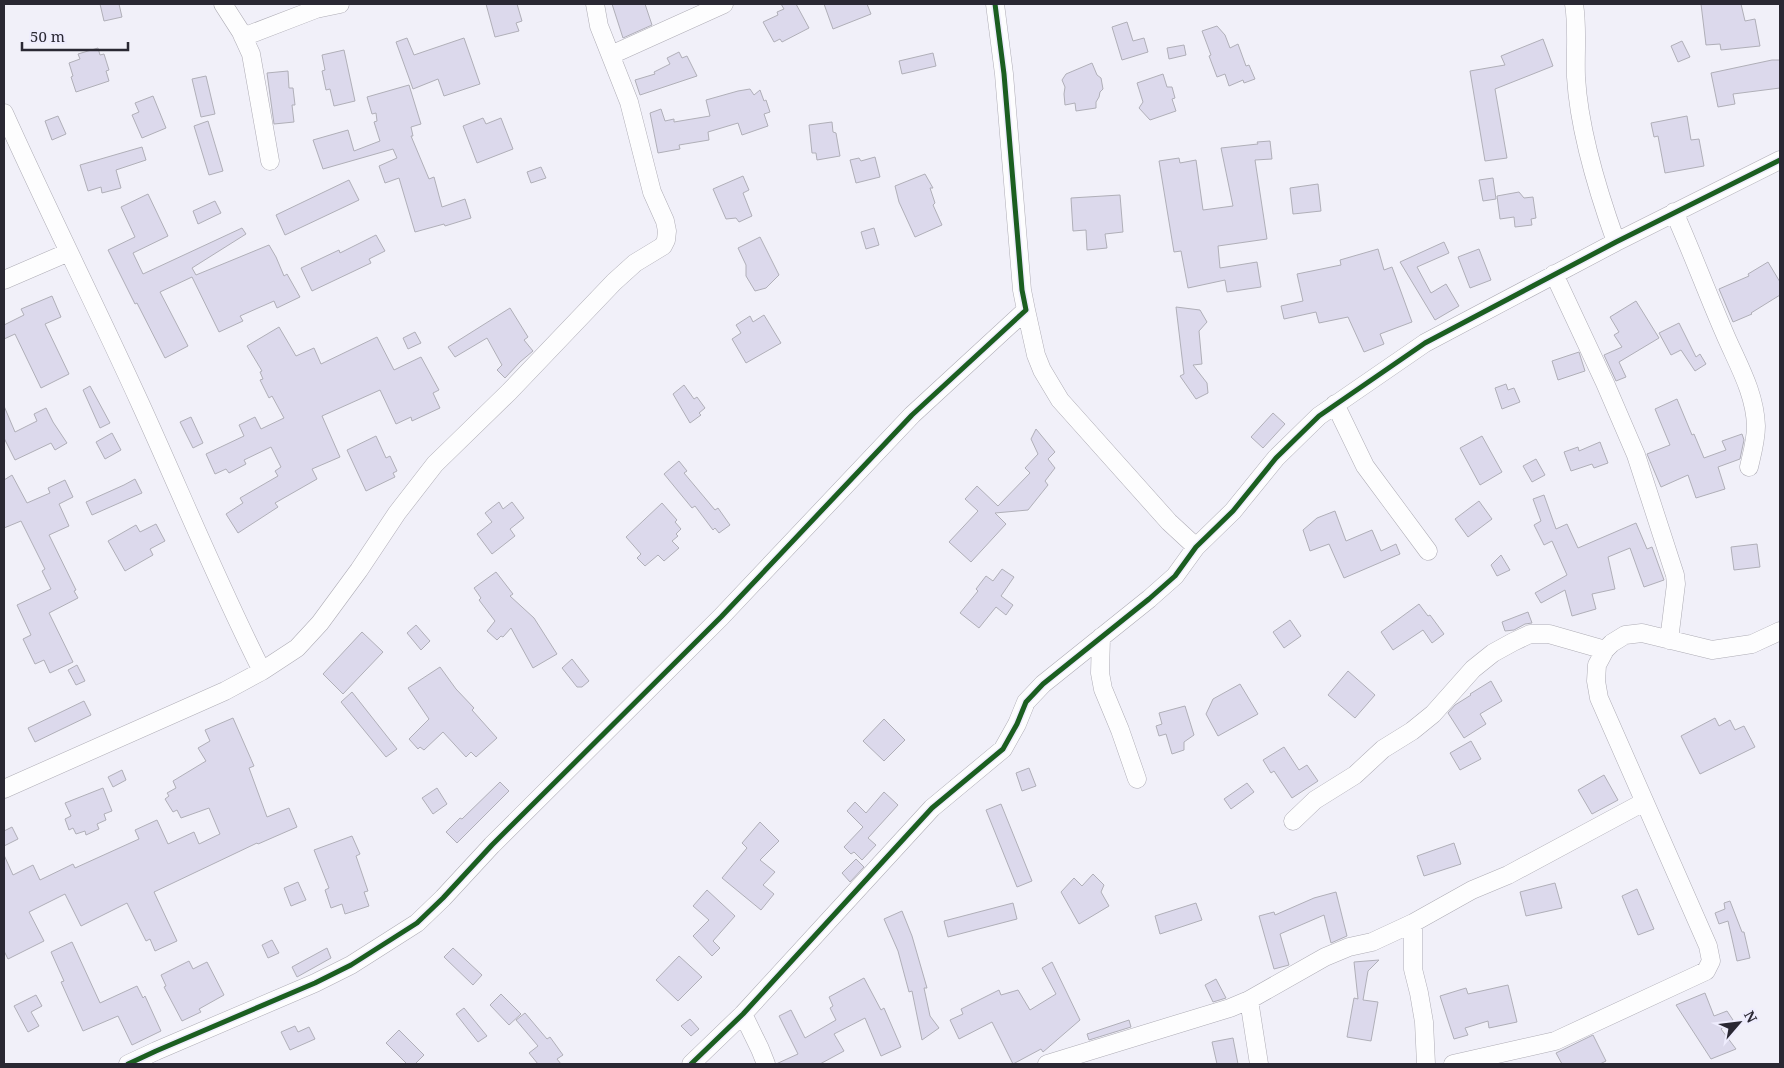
<svg xmlns="http://www.w3.org/2000/svg" width="1784" height="1068" font-family="'Noto Serif',serif">
  <style>
    .building { fill: #dcd9ec; stroke: #b0afb8 }
    .lines { fill: none; stroke-linecap: round; stroke-linejoin: round }
    .minor-casing { stroke: #aeacb5; stroke-width: 19 }
    .minor { stroke: #fdfdfe; stroke-width: 18 }
    .cycleway-casing { stroke: #eeecfd; stroke-width: 8 }
    .cycleway { stroke: #1b5e20; stroke-width: 5 }
  </style>
  <rect width="100%" height="100%" fill="#f1f0f9"/>
  <path class="building" d="M100,4H119L122,17L104,21Z
    M486,4H517L522,21L516,23L519,31L495,37Z
    M612,4H645L652,25L623,38Z
    M781,4H796L809,28L782,42L780,39L774,42L763,22L778,15L777,12L784,9Z
    M824,4H867L871,14L833,29Z
    M1701,4H1741L1745,21L1755,19L1760,46L1721,50L1720,44L1706,45Z
    M1127,22L1133,41L1144,38L1148,52L1122,60L1112,27Z
    M1217,26L1225,35L1230,48L1238,44L1246,66L1249,65L1255,79L1244,83L1243,80L1229,86L1225,74L1217,77L1209,56L1211,55L1202,31Z
    M407,38L414,55L464,38L480,84L444,96L438,79L413,89L396,42Z
    M1543,39L1553,66L1495,89L1507,158L1485,161L1470,71L1505,65L1501,56Z
    M1682,41L1690,57L1678,62L1671,46Z
    M1184,45L1186,55L1169,59L1167,48Z
    M98,48L100,55L104,54L109,70L106,71L109,81L76,92L71,77L73,76L69,63L80,59L78,54Z
    M344,50L355,101L334,106L330,89L326,90L322,71L325,70L322,55Z
    M679,52L682,58L687,56L697,76L640,95L635,80L655,74L654,72L670,64L667,58Z
    M933,53L936,66L902,74L899,61Z
    M1772,60H1780V88L1733,94L1735,104L1718,107L1711,73Z
    M1092,63L1097,75L1101,78L1103,89L1100,92L1099,97L1096,102V108L1076,111L1075,103L1065,105L1064,94L1065,87L1062,80L1066,74Z
    M288,71L289,88H293L295,105H292L294,122L274,124L267,73Z
    M1163,74L1167,87H1172L1175,98L1172,99L1176,111L1150,120L1139,108L1143,102L1137,83Z
    M206,76L215,114L201,117L192,79Z
    M409,85L421,124L411,127L413,136H411L429,179L434,177L442,207L465,199L471,218L445,226L444,224L415,232L399,178L385,183L379,166L397,158L393,149L323,169L313,140L348,130L354,151L380,141L374,122L377,121L376,113L372,114L367,97Z
    M750,89L754,95L760,90L764,101L766,100L770,112L764,114L768,126L742,135L738,123L708,132L709,140L679,145L680,149L658,153L650,113L661,109L665,121L674,119V122L710,116L706,100L738,91Z
    M153,96L166,128L142,138L132,115L139,112L135,103Z
    M58,116L66,134L52,140L45,121Z
    M1687,116L1691,140L1699,139L1704,166L1665,173L1658,136L1654,137L1651,123Z
    M483,118L486,124L501,118L513,149L477,163L463,126Z
    M208,121L223,171L209,175L194,126Z
    M832,122L833,132L836,133L840,156L817,160L816,153H812L809,125Z
    M1270,141L1272,159L1255,160L1267,239L1218,246L1220,268L1257,262L1261,287L1227,292L1225,280L1188,288L1181,251L1174,252L1159,161L1179,158L1180,163L1196,160L1203,210L1233,206L1221,148L1258,144L1257,142Z
    M142,147L146,160L116,170L121,188L102,193L101,187L88,191L80,165Z
    M875,157L880,177L856,183L850,160L859,158L861,161Z
    M541,167L546,178L531,183L527,172Z
    M925,174L933,188H930L935,203L933,205L942,225L915,237L899,202L895,186Z
    M743,176L749,190L743,193L752,216L739,222L736,218L726,219L713,189Z
    M1493,178L1496,199L1483,201L1479,180Z
    M349,180L359,200L285,235L276,215Z
    M1318,184L1321,211L1293,214L1290,188Z
    M1519,192L1524,198L1533,197L1536,218L1531,219L1532,225L1515,227L1514,217L1500,219L1497,196Z
    M148,194L168,236L133,253L143,274L242,228L246,234L192,268L196,275L269,245L276,257L284,276L287,274L300,297L277,308L274,301L240,316L243,321L219,332L192,277L160,292L188,346L165,358L137,303L135,304L108,250L135,237L121,207Z
    M1120,195L1123,232L1105,234L1107,248L1087,250L1086,230L1073,231L1071,198Z
    M215,201L221,213L198,224L193,211Z
    M874,228L879,245L866,249L861,232Z
    M376,235L385,251L369,259L371,263L312,291L301,268L339,250L340,253Z
    M760,237L779,275L766,288L755,291L746,276V265L738,248Z
    M1444,242L1449,253L1417,267L1431,293L1446,284L1459,306L1435,320L1400,262Z
    M1378,249L1384,270L1392,267L1412,322L1380,334L1384,344L1364,352L1348,317L1319,323L1316,312L1284,319L1281,306L1303,301L1297,274L1341,265L1340,260Z
    M1479,249L1491,280L1470,288L1458,257Z
    M1768,262L1780,282V295L1751,313L1752,314L1733,322L1719,289L1749,276L1748,274Z
    M52,296L61,317L45,324L69,374L41,388L15,334L4,339V325L24,315L21,309Z
    M1636,301L1659,338L1619,362L1626,377L1616,381L1604,355L1622,347L1614,335L1619,332L1610,317Z
    M1176,307L1200,310L1207,322L1199,331L1202,364L1193,365L1207,383L1208,393L1196,399L1180,376L1184,374Z
    M510,308L528,337L524,340L533,351L520,362L505,378L497,370L502,365L487,338L455,357L448,347Z
    M764,315L781,343L746,363L732,339L741,333L736,325L750,316L753,322Z
    M1679,323L1696,357L1700,354L1706,364L1695,371L1681,350L1671,355L1659,333Z
    M279,327L296,356L314,348L321,364L377,337L394,370L421,357L439,390L433,393L440,408L412,421L411,417L396,424L380,390L322,416L340,457L312,469L317,479L275,503L278,507L238,533L226,514L243,503L240,498L278,476L275,471L281,467L271,447L244,460L246,464L229,473L226,469L215,474L206,454L244,436L239,425L255,417L261,429L284,418L272,396L269,398L260,380L263,379L260,372L262,371L247,346Z
    M415,332L421,343L408,349L403,338Z
    M1579,352L1585,371L1558,380L1552,361Z
    M1506,384L1508,390L1514,388L1520,402L1502,409L1495,388Z
    M684,385L694,399L697,397L705,408L699,413L701,415L690,423L673,394Z
    M90,386L110,423L100,428L83,390Z
    M1677,399L1692,435L1694,434L1704,458L1726,450L1722,441L1742,434L1744,440L1740,459L1718,467L1725,489L1696,498L1688,475L1661,487L1647,454L1670,445L1655,409Z
    M4,406L15,432L37,421L34,414L46,408L53,422L67,443L55,450L51,443L15,460L4,438Z
    M1273,413L1285,424L1263,448L1251,437Z
    M191,417L203,443L193,448L180,422Z
    M1036,429L1055,452L1048,459L1055,468L1045,481L1048,485L1028,510L995,513L1006,524L971,562L949,542L978,511L965,499L977,486L998,506L1030,473L1025,468L1038,454L1031,439Z
    M112,433L121,450L105,459L96,442Z
    M376,436L386,458L390,456L397,471L393,473L395,477L366,491L347,450Z
    M1482,436L1502,472L1480,485L1460,448Z
    M1600,442L1608,463L1594,468L1592,464L1571,471L1564,452L1578,447L1579,451Z
    M1536,459L1545,475L1532,482L1523,466Z
    M679,461L687,471L684,473L715,510L718,508L730,525L719,533L715,528L713,530L695,506L692,508L664,474Z
    M12,475L27,503L50,493L48,488L65,480L73,497L59,504L69,526L49,535L76,590L74,591L78,598L49,613L73,662L50,673L44,660L35,664L23,639L31,635L17,605L51,589L42,571L45,569L21,521L4,528V480Z
    M135,479L142,493L92,515L86,502L124,485Z
    M1544,495L1556,529L1567,524L1578,548L1636,523L1647,549L1652,547L1664,580L1644,587L1630,548L1608,557L1615,589L1592,594L1596,609L1572,616L1565,590L1541,603L1535,593L1567,575L1552,541L1544,545L1534,525L1541,521L1533,499Z
    M1479,501L1492,519L1468,537L1455,519Z
    M499,502L503,509L512,502L524,518L510,529L515,536L492,554L477,534L492,522L485,513Z
    M662,503L677,520L675,522L681,529L676,534L678,536L672,541L679,548L664,561L658,555L645,566L637,558L641,554L626,537Z
    M1335,511L1346,541L1372,530L1381,551L1396,544L1400,554L1344,578L1329,544L1310,551L1303,530L1317,518Z
    M156,524L165,541L150,549L153,555L125,571L108,541L136,525L140,532Z
    M1757,544L1760,567L1734,570L1731,547Z
    M1501,555L1510,570L1497,576L1491,565Z
    M1002,569L1014,577L1001,596L1013,605L1006,615L996,607L979,628L960,613L978,591L976,589L986,576L993,581Z
    M496,572L513,594L510,596L534,618L557,654L533,668L511,628L503,637L501,636L497,640L487,631L495,621L479,600L481,598L474,588Z
    M1419,604L1428,616L1430,615L1444,634L1432,643L1423,630L1393,650L1381,632Z
    M1528,612L1532,623L1525,624L1514,630L1505,631L1502,622Z
    M1290,620L1301,636L1284,648L1273,632Z
    M416,625L430,641L421,650L407,633Z
    M362,632L383,652L343,694L323,674Z
    M572,659L589,681L582,687H577L562,668Z
    M77,665L85,681L76,685L68,670Z
    M440,667L456,689L474,708L472,710L497,738L476,757L471,752L466,757L443,732L424,750L420,747L418,749L409,739L429,719L408,688Z
    M1348,671L1375,695L1355,718L1328,695Z
    M1491,681L1502,701L1480,714L1486,724L1464,738L1448,713L1455,705L1471,695L1470,694Z
    M1240,684L1258,714L1218,736L1206,714L1213,699Z
    M352,692L397,749L386,757L341,702Z
    M84,701L91,715L35,742L28,728Z
    M1185,706L1194,735L1184,742V750L1172,754L1166,734L1159,736L1156,726L1162,724L1159,713Z
    M233,718L254,766L249,768L267,817L289,808L297,827L258,844L257,843L154,892L177,941L155,951L150,939L146,941L127,903L81,926L65,894L29,912L44,941L8,959L4,951V855L13,875L33,865L40,880L73,864L75,868L139,839L135,830L157,820L168,844L194,832L199,844L220,834L209,808L181,818L177,810L173,812L165,799L169,796L167,793L176,788L173,781L206,761L198,748L210,741L205,730Z
    M1715,718L1719,726L1730,720L1735,730L1744,726L1755,747L1700,774L1681,736Z
    M884,719L905,740L884,761L863,741Z
    M1471,741L1481,759L1460,770L1450,753Z
    M1284,747L1299,770L1307,765L1318,781L1292,798L1274,771L1271,773L1263,760Z
    M1029,768L1036,786L1022,791L1016,773Z
    M122,770L126,780L113,787L108,777Z
    M1604,775L1618,800L1592,814L1578,790Z
    M500,782L509,791L457,843L446,832L460,818L462,819Z
    M1247,783L1254,792L1231,809L1224,799Z
    M103,788L112,811L104,814L106,820L97,824L99,829L86,835L85,831L76,834L73,828L69,830L65,819L71,816L65,803Z
    M437,788L447,804L433,814L422,798Z
    M884,792L898,805L868,838L876,845L862,860L854,852L851,854L844,847L863,827L847,811L855,802L866,813Z
    M1001,804L1032,881L1017,887L986,810Z
    M760,822L779,841L760,860L775,872L763,885L774,894L761,910L722,878L747,848L742,843Z
    M12,827L18,839L4,846V831Z
    M352,836L360,854L356,856L368,891L364,892L369,906L345,914L342,904L331,908L325,890L329,888L314,850Z
    M1454,843L1461,864L1424,876L1417,856Z
    M856,859L864,867L850,882L842,873Z
    M1093,874L1104,885L1101,892L1109,906L1079,924L1061,892L1074,878L1082,886Z
    M298,882L306,900L291,906L284,888Z
    M1555,883L1562,908L1526,916L1520,892Z
    M1637,889L1654,929L1638,935L1622,896Z
    M707,890L735,916L713,941L720,948L712,956L693,936L709,920L693,906Z
    M1336,892L1347,936L1331,943L1324,915L1280,934L1289,965L1274,969L1259,916L1274,912L1275,915L1314,898Z
    M1730,901L1742,932H1744L1750,958L1737,961L1728,921L1719,924L1715,913L1725,909L1724,903Z
    M1013,903L1017,919L948,937L944,921Z
    M1196,903L1202,920L1160,934L1155,916Z
    M902,911L912,936L927,988H924L930,1016L939,1028L922,1040L912,991L909,992L898,951L884,919Z
    M272,940L279,953L268,958L262,945Z
    M72,942L100,1003L137,986L143,998L145,996L161,1031L132,1045L118,1016L83,1031L61,982L64,981L51,952Z
    M327,948L331,958L297,977L292,967Z
    M453,948L482,975L473,985L444,957Z
    M679,956L702,977L678,1001L656,980Z
    M1379,960L1368,971L1363,1000L1378,1002L1371,1041L1347,1037L1354,998L1358,999L1354,962Z
    M189,961L193,969L207,962L224,995L199,1009L201,1012L182,1021L164,987L166,986L161,975Z
    M1052,962L1080,1020L1043,1052L1041,1049L1013,1064L992,1022L959,1039L950,1020L963,1014L961,1009L999,990L1001,995L1018,990L1030,1010L1056,994L1042,968Z
    M864,978L881,1010L884,1008L901,1047L881,1056L865,1018L834,1034L844,1051L820,1064H776L798,1054L779,1016L791,1010L805,1038L836,1020L830,1008L833,1006L829,997Z
    M1216,979L1226,998L1213,1002L1205,985Z
    M1508,985L1517,1022L1489,1028L1488,1021L1465,1028L1468,1035L1454,1039L1440,996L1466,988L1468,994Z
    M1705,993L1714,1016L1727,1011L1733,1020L1721,1029L1736,1049L1711,1059L1676,1005Z
    M501,994L521,1014L509,1025L490,1005Z
    M36,995L42,1006L31,1012L39,1026L28,1032L14,1006Z
    M464,1008L487,1036L478,1042L456,1014Z
    M525,1013L547,1039L550,1037L563,1055L557,1059L561,1064H538L529,1053L538,1046L516,1020Z
    M690,1019L699,1029L691,1036L681,1026Z
    M1129,1020L1131,1027L1089,1040L1087,1034Z
    M295,1026L298,1032L309,1027L315,1039L290,1050L281,1032Z
    M399,1030L424,1055L415,1064H407L386,1043Z
    M1593,1035L1606,1061L1600,1064H1562L1556,1053Z
    M1233,1038L1238,1064H1217L1212,1042Z"/>
  <g class="lines">
    <defs>
      <path id="minor" d="M223,4L241,32L251,54L270,161
        M1574,4C1578,28 1575,52 1576,77C1579,130 1598,192 1616,242
        M243,37L316,9L340,4
        M611,55L724,4
        M4,113C48,211 96,306 140,403C181,493 218,584 262,671L225,691L4,789
        M1674,212C1692,252 1707,293 1724,332C1737,363 1755,392 1756,426C1756,440 1752,454 1749,467
        M1554,274L1605,383L1636,455L1675,575L1676,584L1669,640
        M4,280L69,252
        M1026,310L1036,355L1042,370L1060,400L1169,522L1196,547
        M1335,404L1365,466L1428,551
        M1101,637L1100,673L1103,689L1120,730L1137,779
        M262,671L297,648L320,623L359,570L397,513L435,464L509,392L614,282L635,263L663,246L666,240L667,231L665,221L652,192L629,102L599,26L595,4
        M1293,821L1315,800L1355,775L1383,749L1412,731L1433,714L1473,669L1493,653L1513,642L1530,634H1549L1605,650
        M1413,923V969L1419,993L1424,1022L1426,1064
        M1249,1000L1259,1064
        M743,1014L760,1049L766,1064
        M128,1064L156,1051L315,983L351,965L417,923L443,898L492,845L721,617L912,415L1026,310L1022,290L1004,74L995,4
        M691,1064L743,1014L932,808L1003,749L1017,724L1026,702L1043,684L1149,599L1175,576L1196,547L1233,511L1276,458L1319,416L1425,343L1616,242L1780,160
        M1047,1064L1230,1008L1249,1000L1325,957L1349,947L1372,942L1413,923L1472,890L1508,875L1644,802
        M1453,1064L1555,1041L1706,971L1711,961L1708,946L1599,698L1596,681L1597,665L1605,650L1612,643L1625,635L1642,633L1712,650L1752,644L1780,631"/>
    </defs>
    <use href="#minor" class="minor-casing"/>
    <use href="#minor" class="minor"/>
    <defs>
      <path id="cycleway" d="M128,1064L156,1051L315,983L351,965L417,923L443,898L492,845L721,617L912,415L1026,310L1022,290L1004,74L995,4
        M691,1064L743,1014L932,808L1003,749L1017,724L1026,702L1043,684L1149,599L1175,576L1196,547L1233,511L1276,458L1319,416L1425,343L1616,242L1780,160"/>
    </defs>
    <use href="#cycleway" class="cycleway-casing"/>
    <use href="#cycleway" class="cycleway"/>
  </g>
  <rect width="1784" height="1068" fill="none" stroke="#2a2833" stroke-width="10"/>
  <g transform="translate(1739 1023) rotate(62)" stroke="#eeecfd" stroke-width="4" paint-order="stroke">
  <path d="M0-4L9 19L0 12L-9 19Z" fill="#2a2833"/>
  <text y="-8" font-size="14" font-weight="bold" text-anchor="middle" fill="#2a2833">N</text>
  </g>
  <path d="M22 42v8h106v-8" fill="none" stroke="#2a2833" stroke-width="2.5"/>
  <text x="30" y="42" font-size="15" fill="#2a2833" stroke="#eeecfd" stroke-width="4" paint-order="stroke">50 m</text>
</svg>
